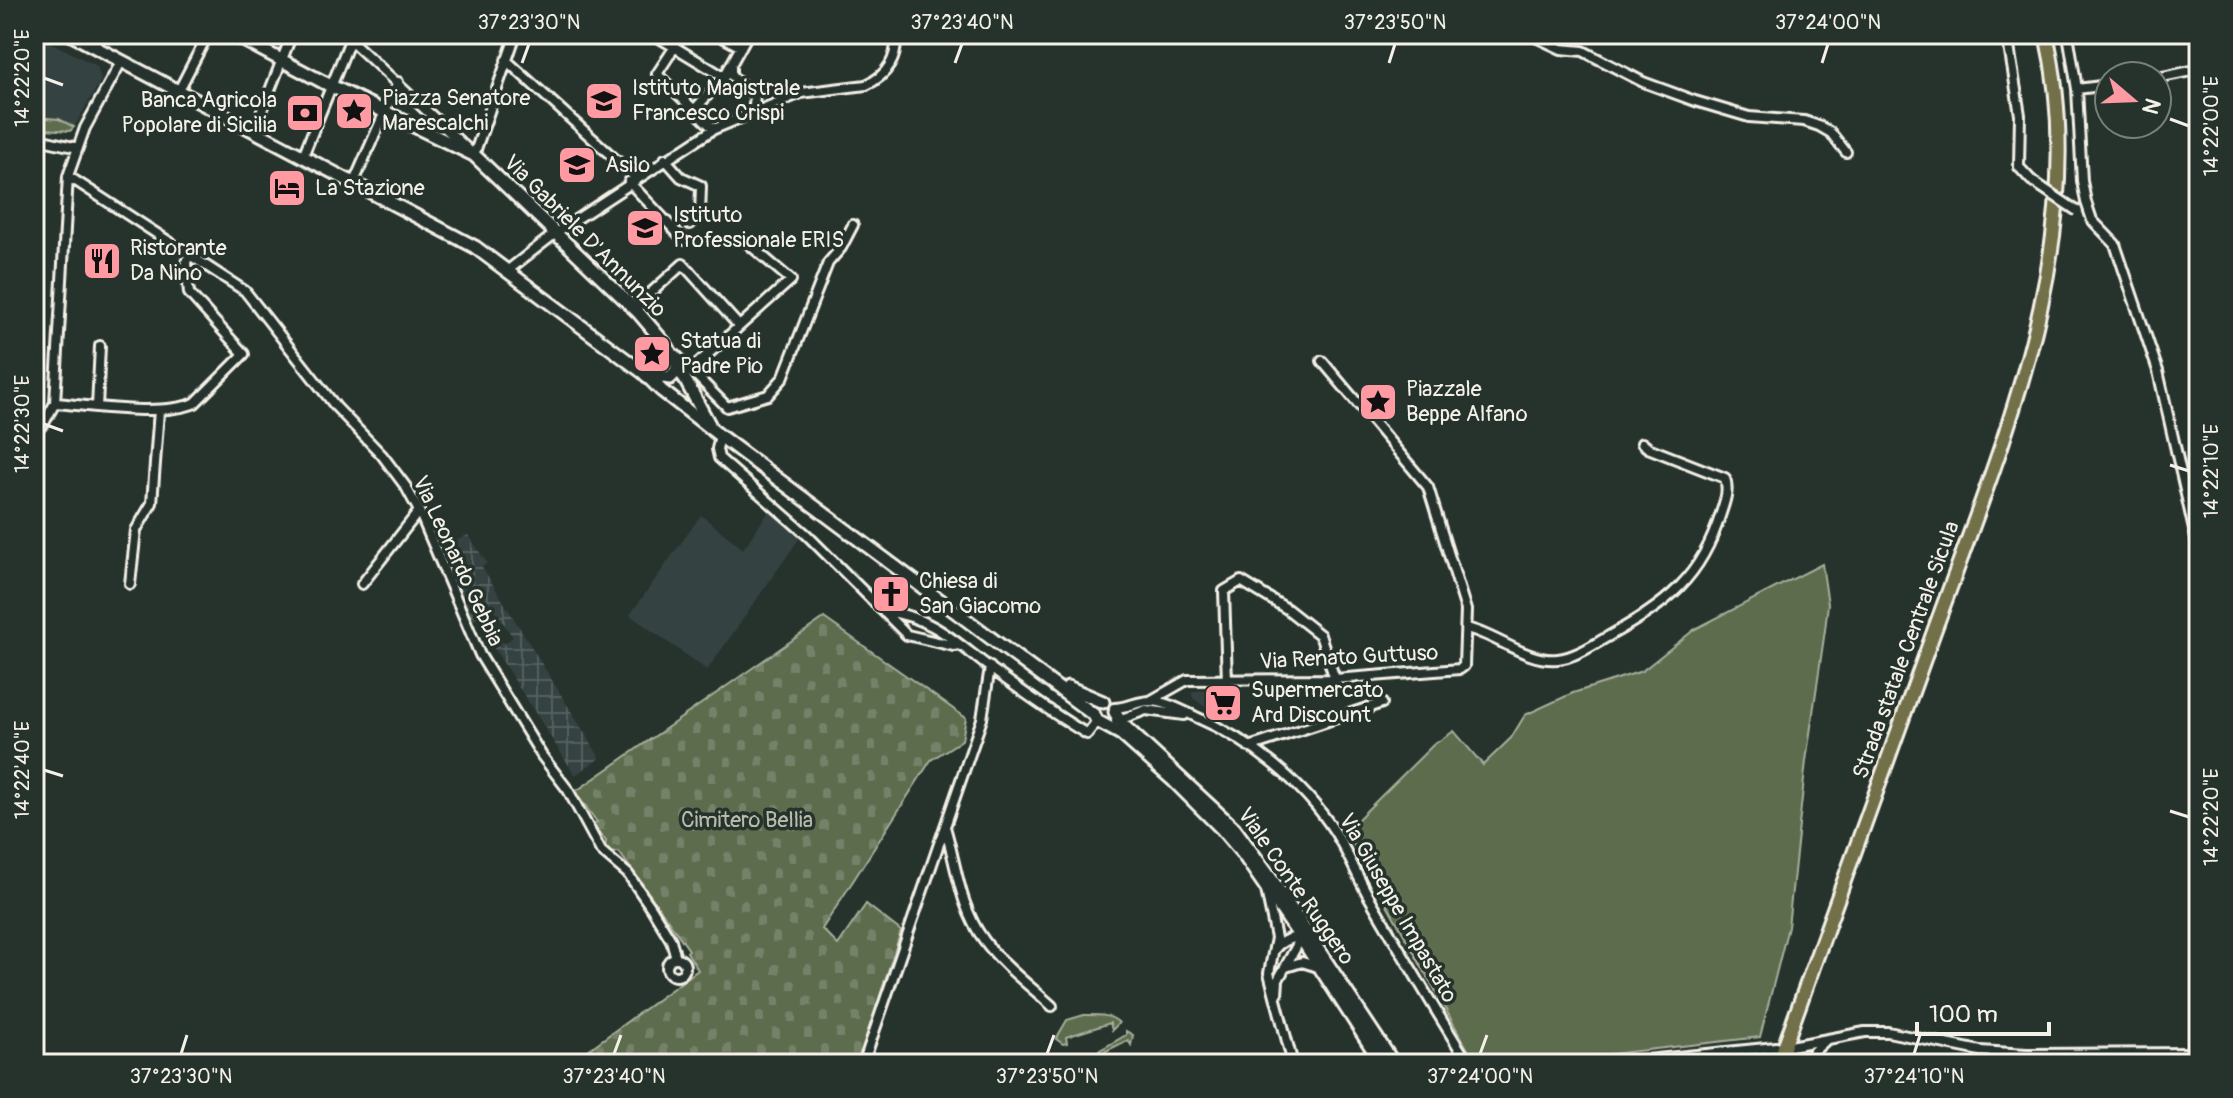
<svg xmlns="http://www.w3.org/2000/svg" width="2233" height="1098" font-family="Pangolin,sans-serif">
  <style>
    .built { fill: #364343 }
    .industrial { fill: url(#industrial-grid) }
    .grass { fill: #5d6c4e; stroke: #a8ae9b; stroke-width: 2 }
    .cemetery { fill: url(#cemetery-stones); stroke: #a8ae9b; stroke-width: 2 }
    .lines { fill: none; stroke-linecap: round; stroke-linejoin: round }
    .street-casing { stroke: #f4f1e8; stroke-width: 14 }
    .secondary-casing { stroke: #f4f1e8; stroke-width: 17 }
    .primary-casing { stroke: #f4f1e8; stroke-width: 18 }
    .street { stroke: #26332d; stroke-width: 8 }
    .secondary { stroke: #26332d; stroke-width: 11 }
    .primary { stroke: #726f4a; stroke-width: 12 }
    .street-bridge-casing { stroke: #f4f1e8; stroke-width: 14; stroke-linecap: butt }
    .street-bridge { stroke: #26332d; stroke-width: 8 }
    .ticks { fill: none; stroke: #f4f1e8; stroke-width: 3 }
    .labels { text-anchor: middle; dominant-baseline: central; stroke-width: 7; stroke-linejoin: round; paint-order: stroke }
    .poi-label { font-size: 22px; fill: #f4f1e8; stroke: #26332d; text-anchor: start }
    .street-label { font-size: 22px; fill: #f4f1e8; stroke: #26332d }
    .park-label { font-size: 22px; fill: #b8bcaa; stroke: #26332d }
    .neatline { fill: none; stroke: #f4f1e8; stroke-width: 3 }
    .ticks-label { font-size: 20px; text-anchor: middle; fill: #f4f1e8 }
  </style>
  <defs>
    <pattern id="industrial-grid" width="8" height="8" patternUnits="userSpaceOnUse" patternTransform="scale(2)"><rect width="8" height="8" fill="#364343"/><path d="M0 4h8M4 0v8" fill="none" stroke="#545f5e"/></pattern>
    <pattern id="cemetery-stones" width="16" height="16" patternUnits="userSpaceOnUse" patternTransform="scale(2)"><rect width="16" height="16" fill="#5d6c4e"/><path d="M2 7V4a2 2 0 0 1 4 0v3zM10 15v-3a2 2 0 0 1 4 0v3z" fill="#758168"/></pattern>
  </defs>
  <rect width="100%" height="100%" fill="#26332d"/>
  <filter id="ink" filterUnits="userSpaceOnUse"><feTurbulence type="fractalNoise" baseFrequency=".0125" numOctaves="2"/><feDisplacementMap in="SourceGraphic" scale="16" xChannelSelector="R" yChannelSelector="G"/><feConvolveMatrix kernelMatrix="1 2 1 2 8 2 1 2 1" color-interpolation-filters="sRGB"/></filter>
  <g filter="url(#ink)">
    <path class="built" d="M34,34L97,66L101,80L74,127L59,119L34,117Z
      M770,510L801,536L707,670L630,615L701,515L743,549Z
      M1196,691H1219L1220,710L1216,715L1193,698L1192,692Z"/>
    <path class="industrial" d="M468,535L487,563L482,567L600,758L575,775L490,642L498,636L504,644L513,637L493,608L470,623L459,598L440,549Z"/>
    <path class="grass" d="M34,117L59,119L74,127L70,131L34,128Z
      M1822,564L1828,604L1825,630L1806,761L1788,927L1760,1037L1594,1056L1566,1064H1476L1346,831L1433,745L1454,731L1483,765L1511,738L1525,715L1573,693L1642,671L1695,629Z
      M1084,1015C1096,1015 1111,1014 1119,1023L1112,1030L1110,1023L1066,1037L1067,1043L1063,1044L1056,1039L1067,1020Z
      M1126,1031L1133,1035L1131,1045L1128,1040L1080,1064H1053L1057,1057L1058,1063L1079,1062L1126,1035Z"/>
    <path class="cemetery" d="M824,618L966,718L962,740L931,760L822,929L838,945L866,904L901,931L858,1064H569L698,970L687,952L689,950L619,852L608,853L605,849L606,841L593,825L597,822L575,792Z"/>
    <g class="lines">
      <defs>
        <path id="street" d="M344,34L474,155L516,34
          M653,34L724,77
          M717,34L741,47
          M1529,34L1561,49L1583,51L1643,82L1695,101L1749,117L1804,121L1819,126L1831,133L1846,152
          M2007,34L2020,115L2019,167L2031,180
          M2068,34L2077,89L2082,181L2086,202L2092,220L2115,244L2158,371L2199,552
          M93,47L100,34
          M674,48L657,74L714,129
          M506,60L636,178
          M731,68V75L755,96L753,112
          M2157,78L2196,70
          M2077,89L2109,85
          M178,92L208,34
          M695,109L724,77L748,34
          M254,131L292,34
          M34,138L78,148
          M303,156L350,40
          M665,159L681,177L701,186L700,215L690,224
          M68,176L245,291L336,407L382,455L406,487L419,511L480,655L542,756L568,790L601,851L628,874L652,909L671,940L676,958
          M354,182L398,82
          M629,182L684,240
          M507,271L557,232L714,129L801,93L866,85C887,76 899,57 895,34
          M634,308L683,264L739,326
          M676,355L727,407L768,395L783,378L828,263L841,248L853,225
          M687,373L791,280L745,241
          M55,403C93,406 161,417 195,403L244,354L189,293L186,263L189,253
          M97,407L100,346
          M34,433L44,423L55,403L68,176L85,128L121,62
          M720,436L717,449L719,458L807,535L907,635L954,646L960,645
          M130,584L136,530L152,503L159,410
          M362,584L419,511
          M886,611C933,618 953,640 989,667C1020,690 1053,714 1087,734L1097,721
          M1466,628C1495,634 1528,663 1558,659C1576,657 1593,645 1609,636C1666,604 1701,579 1721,513C1725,501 1729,491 1725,478L1648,448L1642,443
          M1227,681L1224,591L1241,581L1287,609L1320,635L1335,679
          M1150,701L1187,680L1335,679L1460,669L1464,666L1466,610L1428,487L1322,361
          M1114,708C1127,708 1138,701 1150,701C1165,701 1183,711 1196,717C1250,740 1303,782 1335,832C1348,853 1357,876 1369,897C1402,953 1434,1009 1469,1064
          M1116,721L1146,710L1184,715
          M1249,747L1382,703
          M945,827C956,863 960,909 984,940C1002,965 1029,985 1052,1006
          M1266,890L1276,938L1269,973L1293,1064
          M1274,950C1281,941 1290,937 1301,938
          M667 967a9 9 0 1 1 18 0a9 9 0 1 1-18 0Z
          M1286,967L1302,962L1318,967
          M1277,995L1278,980L1301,938
          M1791,1046L1865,1032H1888L1980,1051L2027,1054L2199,1053
          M863,1064L982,719L990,667
          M1607,1064L1776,1047
          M1807,1064L1814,1051L1826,1040"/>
        <path id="secondary" d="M70,34L475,247L644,373L661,390L720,436L1094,715L1097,721L1121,734L1174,781L1221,828L1243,854L1301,938L1382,1064
          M232,34L323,82L474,155L638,312L667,346L709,424
          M645,374L670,378L676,372L677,365
          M1068,687L1103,702
          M1115,712L1123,725L1234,828L1272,880L1394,1064"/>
        <path id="primary" d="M1778,1064C1828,925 1878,787 1928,648C1997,455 2094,244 2046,34"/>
      </defs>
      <use href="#street" class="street-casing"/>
      <use href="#secondary" class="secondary-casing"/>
      <use href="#primary" class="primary-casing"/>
      <use href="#street" class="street"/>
      <use href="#secondary" class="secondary"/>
      <use href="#primary" class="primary"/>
      <defs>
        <path id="street-bridge" d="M2031,180L2077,211"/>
      </defs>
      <use href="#street-bridge" class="street-bridge-casing"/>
      <use href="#street-bridge" class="street-bridge"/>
    </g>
  </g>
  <path class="ticks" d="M522,63L529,44M955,63L962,44M1389,63L1395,44M1822,63L1828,44M44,78L63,85M2170,119L2189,126M44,424L63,431M2170,465L2189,471M44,770L63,776M2170,811L2189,817M181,1054L187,1035M614,1054L621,1035M1047,1054L1054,1035M1480,1054L1487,1035M1914,1054L1920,1035"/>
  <defs>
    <symbol id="school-square" viewBox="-11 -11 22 22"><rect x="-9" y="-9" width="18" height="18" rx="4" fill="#ff9aa2" stroke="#26332d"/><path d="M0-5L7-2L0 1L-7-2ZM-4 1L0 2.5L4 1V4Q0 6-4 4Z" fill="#111"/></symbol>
    <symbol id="sight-square" viewBox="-11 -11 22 22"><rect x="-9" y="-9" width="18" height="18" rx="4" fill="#ff9aa2" stroke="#26332d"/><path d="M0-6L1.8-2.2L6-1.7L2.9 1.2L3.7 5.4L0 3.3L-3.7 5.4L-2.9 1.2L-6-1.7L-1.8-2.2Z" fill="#111"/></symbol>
    <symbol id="bank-square" viewBox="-11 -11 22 22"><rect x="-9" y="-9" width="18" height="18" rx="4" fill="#ff9aa2" stroke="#26332d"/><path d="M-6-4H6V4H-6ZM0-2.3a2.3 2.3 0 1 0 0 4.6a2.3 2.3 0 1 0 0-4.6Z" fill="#111"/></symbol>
    <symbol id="hotel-square" viewBox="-11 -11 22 22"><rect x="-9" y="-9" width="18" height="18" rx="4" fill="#ff9aa2" stroke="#26332d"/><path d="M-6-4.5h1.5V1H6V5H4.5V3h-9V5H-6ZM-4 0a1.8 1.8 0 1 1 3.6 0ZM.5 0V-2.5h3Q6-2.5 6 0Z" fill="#111"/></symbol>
    <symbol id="restaurant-square" viewBox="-11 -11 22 22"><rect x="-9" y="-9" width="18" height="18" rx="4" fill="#ff9aa2" stroke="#26332d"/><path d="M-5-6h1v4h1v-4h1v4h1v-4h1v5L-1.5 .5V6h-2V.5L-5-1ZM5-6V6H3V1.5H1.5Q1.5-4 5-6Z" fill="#111"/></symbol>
    <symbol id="church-square" viewBox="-11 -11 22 22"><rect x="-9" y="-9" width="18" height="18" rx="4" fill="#ff9aa2" stroke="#26332d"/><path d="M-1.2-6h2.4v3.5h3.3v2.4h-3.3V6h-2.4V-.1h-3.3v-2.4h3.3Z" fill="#111"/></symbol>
    <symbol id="supermarket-square" viewBox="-11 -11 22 22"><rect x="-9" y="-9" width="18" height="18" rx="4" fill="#ff9aa2" stroke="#26332d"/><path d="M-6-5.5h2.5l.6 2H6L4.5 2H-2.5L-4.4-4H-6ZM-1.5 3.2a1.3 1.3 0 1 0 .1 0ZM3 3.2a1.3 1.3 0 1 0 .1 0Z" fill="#111"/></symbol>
  </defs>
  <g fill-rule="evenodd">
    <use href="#school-square" x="582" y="79" width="44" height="44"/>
    <use href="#sight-square" x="332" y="89" width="44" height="44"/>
    <use href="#bank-square" x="283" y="91" width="44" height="44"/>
    <use href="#school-square" x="555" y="143" width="44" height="44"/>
    <use href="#hotel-square" x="265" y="166" width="44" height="44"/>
    <use href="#school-square" x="623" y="206" width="44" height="44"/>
    <use href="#restaurant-square" x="80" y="239" width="44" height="44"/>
    <use href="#sight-square" x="630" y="332" width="44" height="44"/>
    <use href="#sight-square" x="1356" y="380" width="44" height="44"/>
    <use href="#church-square" x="869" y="572" width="44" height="44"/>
    <use href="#supermarket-square" x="1201" y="681" width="44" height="44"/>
  </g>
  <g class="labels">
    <g class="poi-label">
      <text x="632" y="88">Istituto Magistrale<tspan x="632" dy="25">Francesco Crispi</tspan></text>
      <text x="382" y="98">Piazza Senatore<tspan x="382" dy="25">Marescalchi</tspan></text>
      <text x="277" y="100" text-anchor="end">Banca Agricola<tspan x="277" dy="25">Popolare di Sicilia</tspan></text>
      <text x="605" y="165">Asilo</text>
      <text x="315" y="188">La Stazione</text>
      <text x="673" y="215">Istituto<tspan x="673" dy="25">Professionale ERIS</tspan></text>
      <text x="130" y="248">Ristorante<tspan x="130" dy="25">Da Nino</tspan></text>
      <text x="680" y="341">Statua di<tspan x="680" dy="25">Padre Pio</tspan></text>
      <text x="1406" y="389">Piazzale<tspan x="1406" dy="25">Beppe Alfano</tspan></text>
      <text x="919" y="581">Chiesa di<tspan x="919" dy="25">San Giacomo</tspan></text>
      <text x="1251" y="690">Supermercato<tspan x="1251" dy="25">Ard Discount</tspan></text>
    </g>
    <g class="street-label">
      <text transform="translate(585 236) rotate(45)">Via Gabriele D'Annunzio</text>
      <text transform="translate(458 561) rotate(65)">Via Leonardo Gebbia</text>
      <text transform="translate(1906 650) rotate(-70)">Strada statale Centrale Sicula</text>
      <text transform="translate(1349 657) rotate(-3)">Via Renato Guttuso</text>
      <text transform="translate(1296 886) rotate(55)">Viale Conte Ruggero</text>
      <text transform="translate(1398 908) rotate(60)">Via Giuseppe Impastato</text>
    </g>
    <g class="park-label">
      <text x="747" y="820">Cimitero Bellia</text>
    </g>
  </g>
  <rect width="2233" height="1098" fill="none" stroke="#26332d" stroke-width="88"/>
  <g transform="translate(2133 100) rotate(109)"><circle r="38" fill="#26332d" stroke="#787f78" stroke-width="2"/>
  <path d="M0-6L14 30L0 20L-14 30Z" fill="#ff9aa2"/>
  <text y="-12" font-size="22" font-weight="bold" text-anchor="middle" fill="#f4f1e8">N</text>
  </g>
  <path d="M1917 1022v12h132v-12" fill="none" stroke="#f4f1e8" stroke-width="4"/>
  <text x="1929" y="1022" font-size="24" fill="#f4f1e8" stroke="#26332d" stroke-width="6" paint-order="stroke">100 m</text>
  <rect x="44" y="44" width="2145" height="1010" class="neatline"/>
  <g class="ticks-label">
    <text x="529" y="29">37°23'30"N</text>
    <text x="962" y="29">37°23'40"N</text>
    <text x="1395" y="29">37°23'50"N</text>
    <text x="1828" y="29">37°24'00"N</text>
    <text transform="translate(22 78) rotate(-90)" y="7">14°22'20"E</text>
    <text transform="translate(2211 126) rotate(-90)" y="7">14°22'00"E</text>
    <text transform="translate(22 424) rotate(-90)" y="7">14°22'30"E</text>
    <text transform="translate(2211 471) rotate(-90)" y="7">14°22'10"E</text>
    <text transform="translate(22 770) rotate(-90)" y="7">14°22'40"E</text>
    <text transform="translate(2211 817) rotate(-90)" y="7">14°22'20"E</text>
    <text x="181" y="1083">37°23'30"N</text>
    <text x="614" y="1083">37°23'40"N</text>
    <text x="1047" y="1083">37°23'50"N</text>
    <text x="1480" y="1083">37°24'00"N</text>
    <text x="1914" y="1083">37°24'10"N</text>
  </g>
</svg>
